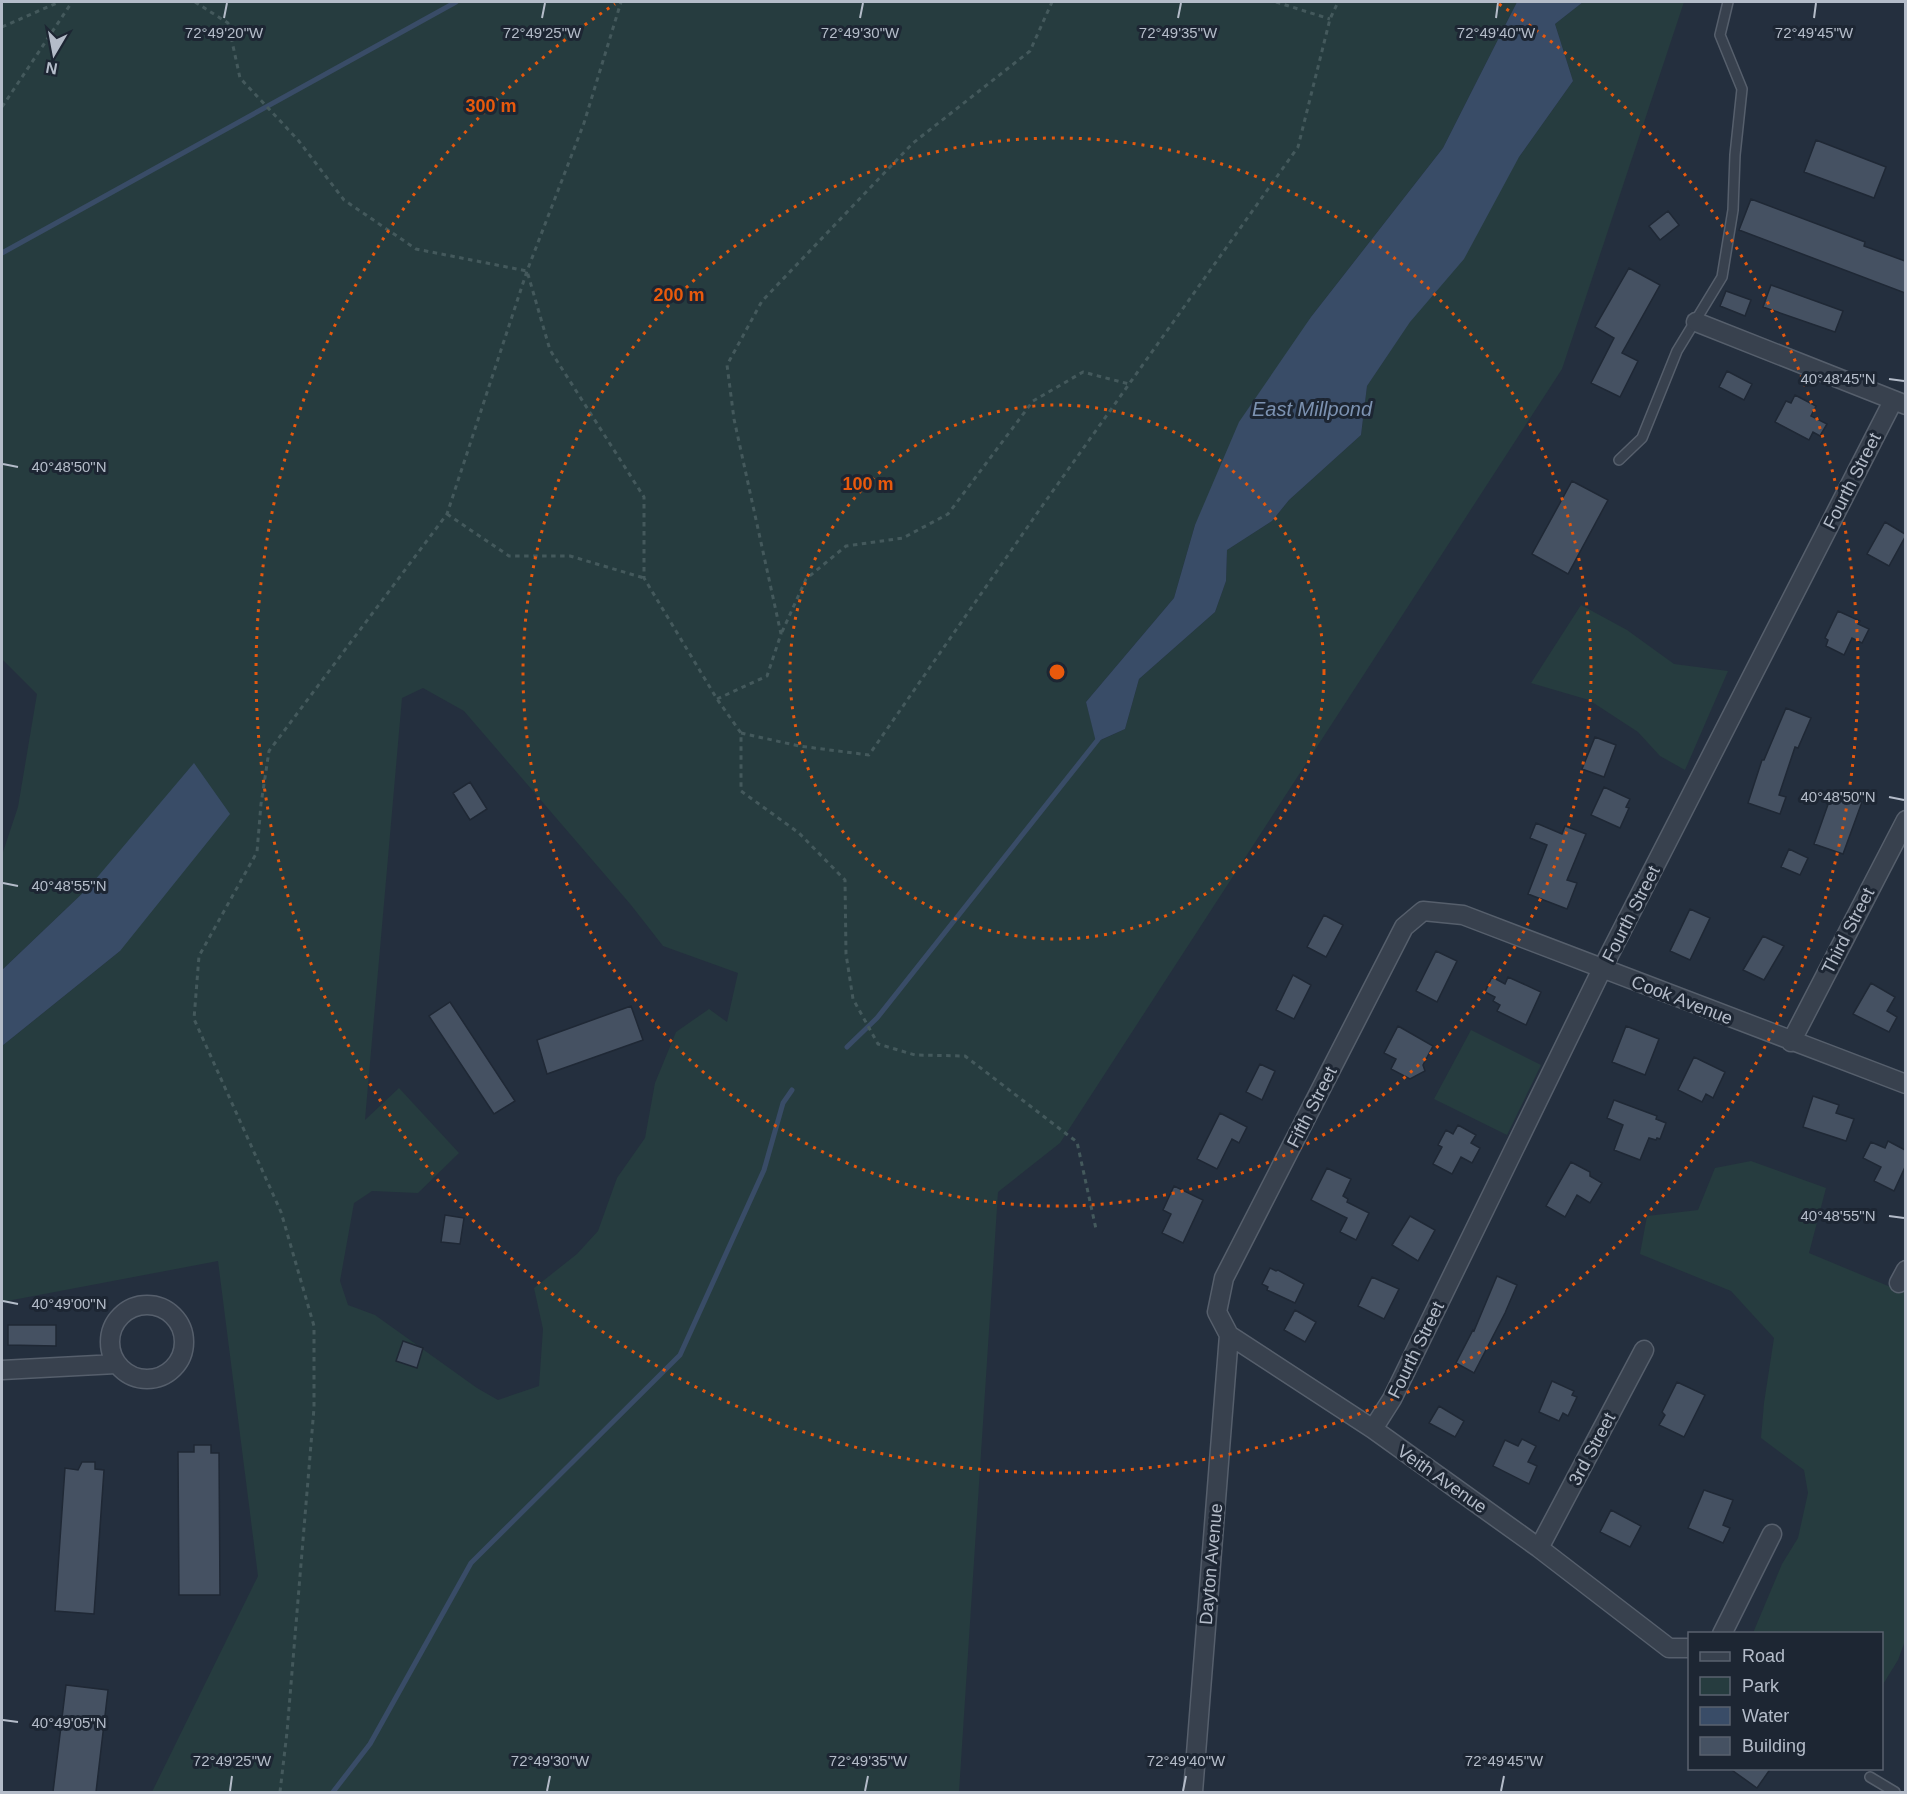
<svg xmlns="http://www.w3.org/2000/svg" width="1907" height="1794" font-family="Arial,sans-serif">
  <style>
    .green { fill: #263c3f; fill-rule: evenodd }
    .water { fill: #394c67 }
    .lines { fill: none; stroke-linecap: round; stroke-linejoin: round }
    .stream { stroke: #394c67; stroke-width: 5 }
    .building { fill: #455162; stroke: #1f2835; stroke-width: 1.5 }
    .service-casing { stroke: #565f6c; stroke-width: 12 }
    .minor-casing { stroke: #565f6c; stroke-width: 21 }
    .path { stroke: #44595c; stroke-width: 3; stroke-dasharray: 4.5 4.5; stroke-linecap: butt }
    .service { stroke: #38414e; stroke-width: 9 }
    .minor { stroke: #38414e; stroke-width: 18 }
    .ticks { fill: none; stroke: #b4bcc9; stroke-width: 2 }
    .ring { fill: none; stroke: #e8590c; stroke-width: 3; stroke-dasharray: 3 6 }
    .labels { text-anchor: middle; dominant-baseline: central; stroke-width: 6; stroke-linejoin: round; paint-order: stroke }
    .street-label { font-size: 18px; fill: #b4bcc9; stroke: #1d2633 }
    .water-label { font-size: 20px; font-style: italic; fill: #7c92b1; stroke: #1d2633 }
    .ticks-label { font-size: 15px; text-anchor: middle; fill: #b4bcc9; stroke: #1d2633; stroke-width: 6; stroke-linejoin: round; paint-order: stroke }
    .centre { fill: #e8590c; stroke: #1d2633; stroke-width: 3 }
    .ring-label { font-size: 18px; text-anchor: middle; font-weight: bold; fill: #e8590c; stroke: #1d2633; stroke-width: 6; stroke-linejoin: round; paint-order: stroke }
  </style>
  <rect width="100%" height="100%" fill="#242f3e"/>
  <path class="green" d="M2,2H1517L1443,148L1311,317L1195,525L1174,598L1086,702L1097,742L1125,729L1139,679L1215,612L1226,581L1227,550L1272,521L1289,500L1361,435L1367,386L1519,157L1573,81L1555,24L1583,2H1684L1562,369L1060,1143L998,1192L959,1792H152L258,1576L218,1261L2,1302V1046L120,951L89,887L2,970V855L18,807L37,694L2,659ZM423,688L464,711L631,905L663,946L738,973L727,1022L709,1009L676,1032L655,1083L645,1138L617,1178L598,1231L577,1254L534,1288L543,1329L539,1386L498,1400L477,1388L375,1315L348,1305L340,1281L354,1203L372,1191L418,1193L459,1153L399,1088L365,1120L402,698Z
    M1581,605L1627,630L1674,664L1728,671L1685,770L1660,756L1638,732L1589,700L1531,683Z
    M1471,1030L1541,1065L1507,1135L1434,1099Z
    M1751,1161L1826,1188L1809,1253L1905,1293V1641L1898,1660L1882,1686V1634L1753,1633L1782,1564L1798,1538L1808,1493L1804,1470L1761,1438L1764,1403L1774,1338L1731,1291L1640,1254L1647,1216L1698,1210L1715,1168Z"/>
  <path class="water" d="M1517,2H1583L1555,24L1573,81L1519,157L1464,259L1410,322L1367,386L1361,435L1289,500L1272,521L1227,550L1226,581L1215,612L1139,679L1125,729L1096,742L1086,702L1174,598L1195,525L1239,422L1311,317L1443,148Z
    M194,763L230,814L120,951L2,1046V970L89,887Z"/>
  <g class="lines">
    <path class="stream" d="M2,253L456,2
      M847,1047L877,1018L1100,737
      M333,1792L370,1744L471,1563L680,1355L764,1170L783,1103L792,1090"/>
  </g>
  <path class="building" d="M1816,140L1886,167L1874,198L1804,172Z
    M1751,199L1865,242L1864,246L1905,261V293L1739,230Z
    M1668,211L1679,225L1660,240L1649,226Z
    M1629,268L1660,285L1622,353L1638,361L1620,397L1591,383L1614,338L1595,327Z
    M1771,285L1843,311L1835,332L1763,307Z
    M1726,291L1751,300L1745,316L1720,306Z
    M1727,371L1752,384L1744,400L1719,387Z
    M1795,395L1816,406L1811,416L1827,424L1820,436L1813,432L1809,440L1775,422L1786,401L1791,403Z
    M1572,481L1608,500L1568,574L1532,554Z
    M1885,522L1905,534V537L1889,566L1867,554Z
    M1838,611L1860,621L1858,624L1869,629L1862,643L1852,638L1844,655L1826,646L1828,640L1825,638Z
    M1786,708L1811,718L1798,748L1795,747L1779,795L1786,797L1780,814L1748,803L1762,760H1764Z
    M1595,737L1616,745L1604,777L1582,769Z
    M470,782L487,809L470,820L453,793Z
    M1604,787L1630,799L1626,807L1629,808L1620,828L1591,815Z
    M1840,794L1862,802L1843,854L1814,844L1831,796L1837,799Z
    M1536,823L1562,834L1565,826L1586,834L1567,880L1577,883L1567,909L1528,894L1547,845L1530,838Z
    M1789,849L1808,858L1800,875L1781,867Z
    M1690,909L1710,918L1690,960L1670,951Z
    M1324,915L1343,925L1326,957L1307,947Z
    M1763,936L1784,946L1764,980L1743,970Z
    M1436,951L1457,961L1437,1002L1416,991Z
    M1293,975L1311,985L1294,1019L1276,1010Z
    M1492,977L1505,984L1508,977L1541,992L1526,1025L1497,1011L1500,1005L1493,1001L1495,997L1485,992Z
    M1871,983L1895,997L1887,1011L1897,1017L1889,1032L1853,1014Z
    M450,1002L515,1101L494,1114L429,1016Z
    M631,1006L643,1040L547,1074L537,1040Z
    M1398,1026L1433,1046L1423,1065L1425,1071L1410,1079L1391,1069L1396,1059L1384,1053Z
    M1626,1026L1659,1039L1645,1075L1612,1062Z
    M1694,1057L1725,1072L1713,1098L1706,1094L1702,1102L1678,1090Z
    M1260,1064L1275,1071L1262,1100L1246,1092Z
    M1813,1096L1839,1105L1836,1113L1854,1119L1846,1141L1803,1127Z
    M1614,1100L1657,1116L1656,1119L1666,1123L1660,1139L1657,1138L1656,1140L1649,1138L1640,1160L1614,1150L1623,1125L1607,1118Z
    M1220,1113L1247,1127L1239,1143L1232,1139L1217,1169L1197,1159Z
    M1458,1125L1476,1135L1471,1143L1480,1148L1472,1163L1461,1157L1452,1174L1433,1164L1442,1147L1438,1145L1446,1130L1453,1134Z
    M1888,1141L1905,1150V1167L1894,1191L1874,1181L1881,1167L1863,1158L1871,1142L1885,1148Z
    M1571,1162L1590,1172V1176L1602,1183L1590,1203L1577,1195L1565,1217L1546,1206Z
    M1327,1168L1351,1179L1343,1196L1348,1199L1347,1202L1369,1213L1356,1240L1340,1232L1347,1218L1311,1200Z
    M1174,1186L1203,1200L1183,1243L1162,1233L1171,1214L1163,1210Z
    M445,1215L464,1218L460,1244L441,1242Z
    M1410,1216L1435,1230L1418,1261L1392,1245Z
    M1270,1268L1276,1271L1278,1270L1304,1284L1295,1303L1267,1290L1268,1287L1262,1284Z
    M1497,1276L1517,1285L1505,1313L1474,1373L1456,1363L1473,1330L1474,1331Z
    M1372,1277L1399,1289L1384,1319L1358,1306Z
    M1295,1310L1316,1322L1305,1342L1284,1330Z
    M8,1325H56V1346L8,1345Z
    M403,1341L423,1348L417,1368L396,1361Z
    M1552,1381L1574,1391L1572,1395L1577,1397L1568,1416L1563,1413L1559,1421L1539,1412Z
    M1677,1382L1705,1395L1684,1437L1659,1425L1665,1415L1662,1412Z
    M1439,1406L1464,1421L1455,1437L1429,1423Z
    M1522,1439L1536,1446L1528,1462L1537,1466L1529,1484L1493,1466L1505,1440L1518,1446Z
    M194,1445H211V1453H219L220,1595H179L178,1452H194Z
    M82,1462H95V1469L104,1470L94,1614L55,1611L65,1468L78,1470Z
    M1704,1490L1733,1500L1723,1525L1730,1528L1723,1543L1688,1528Z
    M1611,1510L1641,1526L1630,1547L1600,1532Z
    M66,1685L108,1690L96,1792H53Z
    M1729,1768H1771L1757,1788Z"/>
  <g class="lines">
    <defs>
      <path id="service" d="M1619,460L1642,438L1677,351L1722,277L1733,210L1735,155L1742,89L1720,35L1728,2
        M1870,1777L1895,1792"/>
      <path id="minor" d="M1696,322L1906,405
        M1791,1042L1906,820
        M1899,1283L1906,1270
        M110 1342a37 37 0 1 1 74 0a37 37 0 1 1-74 0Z
        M2,1370L116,1364
        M1373,1429L1392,1399L1602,969L1893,401
        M1539,1548L1644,1350
        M1722,1634L1772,1534
        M1690,1648H1669L1539,1548L1373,1429L1229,1335L1217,1312L1224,1278L1404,927L1423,911L1463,915L1906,1084
        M1193,1792L1229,1335"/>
    </defs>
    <use href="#service" class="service-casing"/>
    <use href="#minor" class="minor-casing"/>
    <path class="path" d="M195,2L228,23L240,78L298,140L344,200L416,249L527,271L550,350L644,497V578L717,699L741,733V791L799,833L845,880L846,954L853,999L878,1044L915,1055L965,1056L1077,1142L1096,1229
      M1276,2L1330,19
      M2,27L59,2
      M2,107L72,2
      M447,514L509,556H570L644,578
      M782,632L806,579L846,546L903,538L948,514L1033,401L1083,372L1129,384
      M717,699L767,676L781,634L734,419L727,365L762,301L913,143L1030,51L1052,2
      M741,733L799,746L869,755L1040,509L1298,147L1330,19L1338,2
      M280,1792L287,1732L314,1408V1326L281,1212L194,1019L199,956L257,852L261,804L269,751L447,514L527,271L584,123L621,2"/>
    <use href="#service" class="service"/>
    <use href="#minor" class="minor"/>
  </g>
  <path class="ticks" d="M224,18L227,3M542,18L545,3M860,18L863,3M1178,18L1181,3M1496,18L1498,3M1814,18L1816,3M1889,379L1904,381M3,464L18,467M1889,797L1904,800M3,883L18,886M1889,1216L1904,1218M3,1301L18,1304M3,1720L18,1722M230,1791L232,1776M547,1791L550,1776M865,1791L868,1776M1183,1791L1186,1776M1501,1791L1504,1776"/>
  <g class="ring">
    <circle cx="1057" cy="672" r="267"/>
    <circle cx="1057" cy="672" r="534"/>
    <path d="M1499 4A801 801 0 1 1 615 4"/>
  </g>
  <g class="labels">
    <g class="street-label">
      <text transform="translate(1852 481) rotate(-63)">Fourth Street</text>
      <text transform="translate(1631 914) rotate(-63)">Fourth Street</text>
      <text transform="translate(1848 931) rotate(-63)">Third Street</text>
      <text transform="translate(1682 1000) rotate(21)">Cook Avenue</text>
      <text transform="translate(1312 1107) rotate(-63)">Fifth Street</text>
      <text transform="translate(1416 1350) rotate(-64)">Fourth Street</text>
      <text transform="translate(1592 1449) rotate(-62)">3rd Street</text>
      <text transform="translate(1442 1479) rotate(35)">Veith Avenue</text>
      <text transform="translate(1211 1564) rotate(-85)">Dayton Avenue</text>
    </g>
    <g class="water-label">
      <text x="1312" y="409">East Millpond</text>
    </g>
  </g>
  <g class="ticks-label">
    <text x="1178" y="38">72°49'35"W</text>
    <text x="224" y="38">72°49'20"W</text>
    <text x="542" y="38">72°49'25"W</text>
    <text x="860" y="38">72°49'30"W</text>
    <text x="1496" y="38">72°49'40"W</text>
    <text x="1814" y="38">72°49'45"W</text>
    <text x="1838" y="384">40°48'45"N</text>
    <text x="69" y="472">40°48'50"N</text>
    <text x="1838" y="802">40°48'50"N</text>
    <text x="69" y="891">40°48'55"N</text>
    <text x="1838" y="1221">40°48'55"N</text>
    <text x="69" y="1309">40°49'00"N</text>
    <text x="69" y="1728">40°49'05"N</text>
    <text x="232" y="1766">72°49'25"W</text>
    <text x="550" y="1766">72°49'30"W</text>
    <text x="868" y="1766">72°49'35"W</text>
    <text x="1186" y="1766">72°49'40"W</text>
    <text x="1504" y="1766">72°49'45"W</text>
  </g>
  <circle cx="1057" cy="672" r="9" class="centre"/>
  <g class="ring-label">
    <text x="491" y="112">300 m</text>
    <text x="679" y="301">200 m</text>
    <text x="868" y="490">100 m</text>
  </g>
  <rect width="1907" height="1794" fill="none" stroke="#b4bcc9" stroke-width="6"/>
  <rect x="1688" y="1632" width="195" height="138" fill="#1d2633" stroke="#59626f" stroke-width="1.5"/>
  <rect x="1700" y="1652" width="30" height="9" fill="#38414e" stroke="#59626f" stroke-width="1.5"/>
  <text x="1742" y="1662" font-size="18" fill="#b4bcc9">Road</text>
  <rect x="1700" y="1677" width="30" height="18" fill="#263c3f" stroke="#59626f" stroke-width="1.5"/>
  <text x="1742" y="1692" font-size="18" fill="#b4bcc9">Park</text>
  <rect x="1700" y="1707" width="30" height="18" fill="#394c67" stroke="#59626f" stroke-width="1.5"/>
  <text x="1742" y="1722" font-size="18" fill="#b4bcc9">Water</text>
  <rect x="1700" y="1737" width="30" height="18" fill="#455162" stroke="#59626f" stroke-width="1.5"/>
  <text x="1742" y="1752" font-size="18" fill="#b4bcc9">Building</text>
  <g transform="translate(54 54) rotate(190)" stroke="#1d2633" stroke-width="4.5" paint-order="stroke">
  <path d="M0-4.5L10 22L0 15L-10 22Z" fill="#b4bcc9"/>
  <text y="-9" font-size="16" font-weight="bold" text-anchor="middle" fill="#b4bcc9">N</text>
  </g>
</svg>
